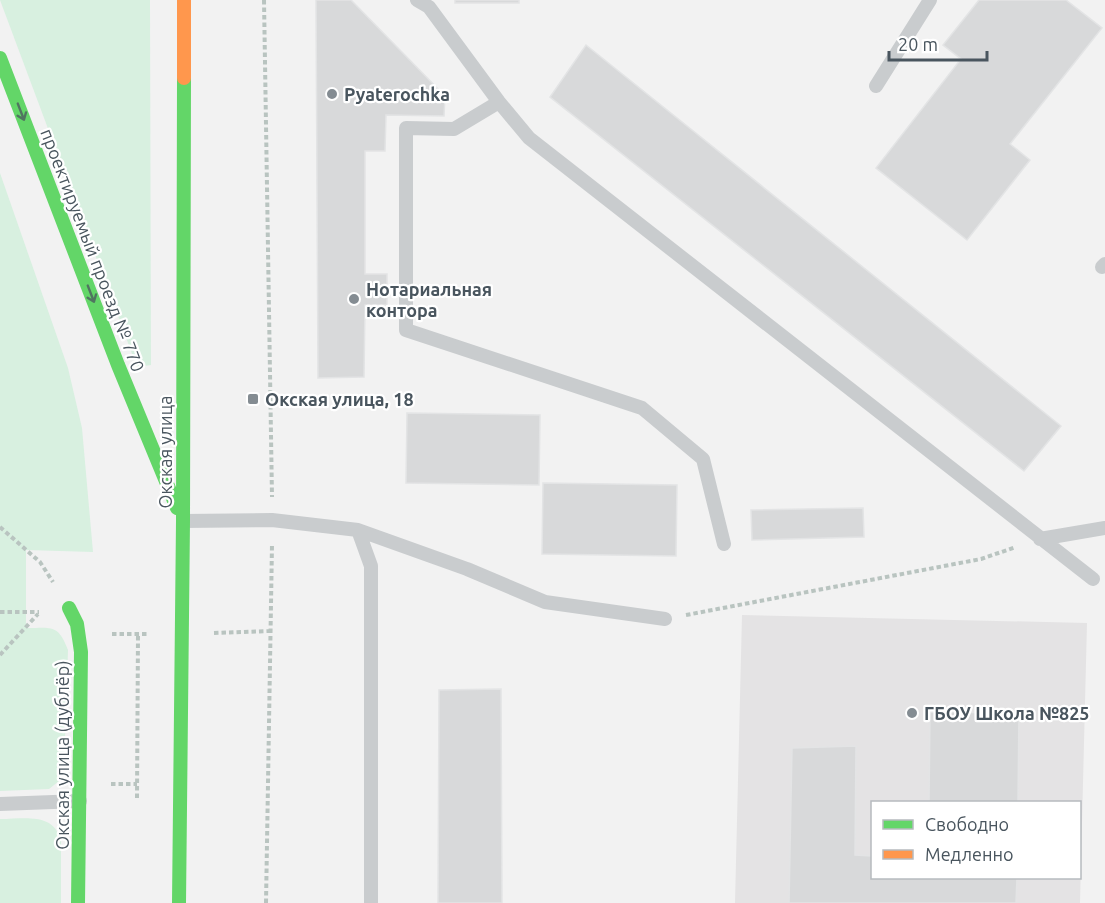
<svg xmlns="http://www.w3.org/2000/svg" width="1105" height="903" font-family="Ubuntu,sans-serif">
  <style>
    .education { fill: #e4e3e4; fill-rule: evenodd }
    .green { fill: #d8f0e0 }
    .building { fill: #d8d9da; stroke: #e3e4e5; stroke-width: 1.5 }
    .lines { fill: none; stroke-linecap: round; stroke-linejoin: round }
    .path { stroke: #b9c4c0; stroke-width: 4; stroke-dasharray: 4.5 3; stroke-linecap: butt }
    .lane { stroke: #c9ccce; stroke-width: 14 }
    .fast { stroke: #63d668; stroke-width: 14 }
    .slow { stroke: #ff974d; stroke-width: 14 }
    .oneway { stroke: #507560 }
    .poi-dot { fill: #848c92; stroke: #fff; stroke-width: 2 }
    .labels { text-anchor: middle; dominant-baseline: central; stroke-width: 4.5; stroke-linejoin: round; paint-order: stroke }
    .poi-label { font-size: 18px; font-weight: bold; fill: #49555e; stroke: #fff; text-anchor: start }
    .street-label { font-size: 18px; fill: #49555e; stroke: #fff }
  </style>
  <rect width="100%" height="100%" fill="#f2f2f2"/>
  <path class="education" d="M742,615L1087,623L1080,903H735ZM872,802H1080V878H872Z"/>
  <path class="green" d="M0,0H150L151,365L137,367Z
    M0,173L68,368L82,428L93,552L26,550V628C51,628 58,623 68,650L64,769L59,781L49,789L0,791Z
    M0,819C25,819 54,812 61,841V903H0Z"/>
  <path class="building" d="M316,0H351L445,96L444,116L386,115L385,151H365V274H387V305H365L364,377L318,378Z
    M455,0H519V3H455Z
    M979,0H1066L1102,28L1010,144L1030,160L967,240L876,168L961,59L943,45Z
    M586,45L1061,426L1024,471L550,97Z
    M407,413L540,415L539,485L406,483Z
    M543,483L677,485L676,556L542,554Z
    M863,508L864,537L752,540L751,510Z
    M501,689L502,903H438L439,690Z
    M930,712L1019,713L1018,802H929Z
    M856,746L855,855L872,856V878H1017L1016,903H789L792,748Z"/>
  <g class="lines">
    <path class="path" d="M264,0L272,497
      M0,527L40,562L53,582
      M0,612H39
      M686,615L981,559L1016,547
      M214,633L270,631
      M112,634H149
      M0,655L38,614
      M111,784H137
      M137,798L138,634
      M266,903L272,544"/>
    <path class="lane" d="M417,0L429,7L499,102L529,138L1093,579
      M876,86L930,0
      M499,102L454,129L406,128V330L642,408L703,459L724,544
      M1102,267L1105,264
      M183,521L272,520L358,530L467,569L545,602L665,619
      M358,530L371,566V903
      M1040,539L1105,528
      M0,804L80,801"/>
    <path class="fast" d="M0,58L118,365L177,508
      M69,608L77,624L81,652L78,903
      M179,903L183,521L184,78"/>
    <path class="slow" d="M184,78V0"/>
  </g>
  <defs><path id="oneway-shaft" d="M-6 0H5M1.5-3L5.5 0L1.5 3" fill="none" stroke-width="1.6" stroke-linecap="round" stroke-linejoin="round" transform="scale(1.5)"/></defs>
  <g class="oneway">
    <use href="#oneway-shaft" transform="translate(21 112) rotate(69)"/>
    <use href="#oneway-shaft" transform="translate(91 294) rotate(69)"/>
  </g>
  <g class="poi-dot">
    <circle cx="332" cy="94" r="6"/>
    <circle cx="354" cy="299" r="6"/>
    <rect x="247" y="393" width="12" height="12" rx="3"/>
    <circle cx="912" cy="713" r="6"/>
  </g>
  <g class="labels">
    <g class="poi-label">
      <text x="344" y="94">Pyaterochka</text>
      <text x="366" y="289">Нотариальная<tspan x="366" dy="21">контора</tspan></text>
      <text x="265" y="399">Окская улица, 18</text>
      <text x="924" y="713">ГБОУ Школа №825</text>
    </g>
    <g class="street-label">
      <text transform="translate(93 250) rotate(69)">проектируемый проезд № 770</text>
      <text transform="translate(165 452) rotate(-90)">Окская улица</text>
      <text transform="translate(62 755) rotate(-90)">Окская улица (дублёр)</text>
    </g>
  </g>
  <rect x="871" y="801" width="210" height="78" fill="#ffffff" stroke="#b6bbbf" stroke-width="1.5"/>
  <rect x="883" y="820" width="30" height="9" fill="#63d668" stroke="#b6bbbf" stroke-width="1.5"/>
  <text x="925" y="831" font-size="18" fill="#49555e">Свободно</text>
  <rect x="883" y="850" width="30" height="9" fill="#ff974d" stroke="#b6bbbf" stroke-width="1.5"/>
  <text x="925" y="861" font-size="18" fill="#49555e">Медленно</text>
  <path d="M889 51v9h98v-9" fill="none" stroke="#49555e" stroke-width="3"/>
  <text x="898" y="51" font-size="18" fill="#49555e" stroke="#ffffff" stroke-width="4.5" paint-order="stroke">20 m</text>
</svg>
